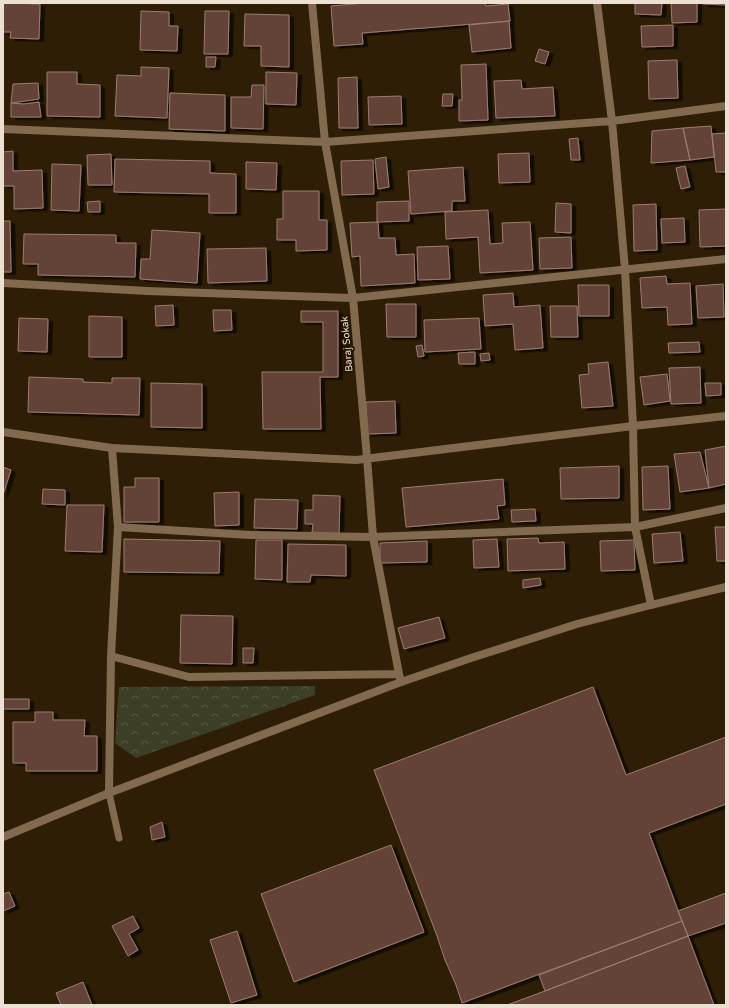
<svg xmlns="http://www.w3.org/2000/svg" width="729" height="1008" font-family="'Varela Round',sans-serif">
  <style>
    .forest { fill: url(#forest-crowns) }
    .building { fill: #634337; stroke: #9d7c70; filter: url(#shadow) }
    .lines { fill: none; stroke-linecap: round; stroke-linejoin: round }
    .service { stroke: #826a50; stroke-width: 7 }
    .minor { stroke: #826a50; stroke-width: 8 }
    .tertiary { stroke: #826a50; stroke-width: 8 }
    .labels { text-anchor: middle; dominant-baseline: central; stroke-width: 4; stroke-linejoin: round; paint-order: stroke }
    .street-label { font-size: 10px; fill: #ebe0d2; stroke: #241500 }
  </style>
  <defs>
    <pattern id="forest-crowns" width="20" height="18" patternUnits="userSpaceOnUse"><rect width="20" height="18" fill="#3c3f26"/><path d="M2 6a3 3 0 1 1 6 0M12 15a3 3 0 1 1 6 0" fill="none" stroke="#585a45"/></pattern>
    <filter id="shadow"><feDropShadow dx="4.5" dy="2.5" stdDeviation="0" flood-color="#0009"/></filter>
  </defs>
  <rect width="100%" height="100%" fill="#2e1e05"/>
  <path class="forest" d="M315,686V695L136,758L115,743L119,687Z"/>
  <path class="building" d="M3,3L40,4L39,39L10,38L11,32H3Z
    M365,3H485L486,6L508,4L510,21L362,33L363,44L334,46L331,6Z
    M635,3H662L661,15L635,14Z
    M671,3H697V22L672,23Z
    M703,3H726V5L703,4Z
    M141,11L169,12V26H178L177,51L140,50Z
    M205,11H229L228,54H204Z
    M245,14L289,15V67L261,66V46H244Z
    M509,21L511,48L472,52L469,25Z
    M673,25V46L642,47L641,26Z
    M539,49L549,52L545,64L535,61Z
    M206,57H216L215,67H206Z
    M677,60L678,98L649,99L648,61Z
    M486,64L488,120L459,121V100H462L461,65Z
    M141,67L169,68L167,118L115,116L117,75L141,76Z
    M47,72H77V84L100,85V117L47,116Z
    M266,72L297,73L296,105L266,104Z
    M357,77L358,128H339L338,78Z
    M521,80L522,89L553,87L555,116L496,118L494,81Z
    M38,83L39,99L11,103L13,84Z
    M252,85H264L263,129L231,128V97H251Z
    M170,93L225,95V131L169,129Z
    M443,94H453L452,106H442Z
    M401,96L402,124L369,125L368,97Z
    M39,102L41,117H11V103L24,104Z
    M711,126L714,157L690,160L683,128Z
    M683,128L690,160L651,163L652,131Z
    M726,133V172H716L712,134Z
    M578,138L580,160H571L569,139Z
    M13,151V171L42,170L43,208L14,209V186H3V152Z
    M529,153L530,182L499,183L498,154Z
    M111,154L112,185H88L87,155Z
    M386,157L389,187L378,189L375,159Z
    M115,159L210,161V173L236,174V213H209V194L114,192Z
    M373,160L374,194L342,195L341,161Z
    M246,162L277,163L276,190L246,189Z
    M52,164L81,165L79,211L51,210Z
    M685,166L690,187L681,189L676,168Z
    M463,167L465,201H452V211L411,214L408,171Z
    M283,191H319V220H327V250L296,251V240H277V219H283Z
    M100,201V212H88L87,202Z
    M409,201V221L377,222V202Z
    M556,203L571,204V233L555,232Z
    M656,204L657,250L634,251L633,205Z
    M726,209V246L700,247L699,210Z
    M488,210L490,244L503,243L502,223L530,222L533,270L480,273L478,237L446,239L445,212Z
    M684,218L685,242L662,243L661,219Z
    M3,221H10L11,272H3Z
    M378,222L379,238H395L396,255L414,254L415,283L361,286L360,256L352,257L350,223Z
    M152,230L200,233L197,283L140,279L141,259H150Z
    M24,234L116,235V243H136L135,277L38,275V264H23Z
    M571,237L572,268L540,269L539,238Z
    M448,246L450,279L418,280L417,247Z
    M266,248L267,281L208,283L207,249Z
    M666,276L667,284L690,283L692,324L668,325L667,307L642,308L640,278Z
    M723,284L724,317L698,318L696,286Z
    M578,285H609V316H579Z
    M513,293L514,307L540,305L543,348L515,350L513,324L485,326L483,295Z
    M386,304H416V337H387Z
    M173,305L174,325L156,326L155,306Z
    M550,306H577L578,337H551Z
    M213,310H231L232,330L214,331Z
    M301,311H338V377H320L321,429H263L262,372H323V322H301Z
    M89,316L122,317V357H89Z
    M19,318L48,319L47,352L18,351Z
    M479,318L481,349L425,352L424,320Z
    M699,342L700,352L669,353L668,343Z
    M422,345L424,356L418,357L416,346Z
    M475,352V364H459L458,353Z
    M489,353L490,360L481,361L480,354Z
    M608,362L613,406L582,408L579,375L589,374L588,364Z
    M700,367L701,403L671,404L669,368Z
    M667,374L670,401L644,405L640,377Z
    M29,377L83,379V382L112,383V378H140L139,415L28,412Z
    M151,383L202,384V428L151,427Z
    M705,383H721V395L706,396Z
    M395,401L396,433L367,434L366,402Z
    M726,446V484L709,488L705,450Z
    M700,452L709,488L680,492L674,454Z
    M619,466V498L561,499L560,468Z
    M668,466L670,509L643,510L642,467Z
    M3,467L11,470L3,495Z
    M135,478H159V522H124V487H135Z
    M503,479L505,505L497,506L499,519L406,527L402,488Z
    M43,489L65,490V505L42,504Z
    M239,492V525L215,526L214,493Z
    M313,495L340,496L339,534L312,532L313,524H305V510H313Z
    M255,499L298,500L297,529L254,528Z
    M67,505H104L102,552L65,551Z
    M535,509L536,521L512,522L511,510Z
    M715,527H726V561H717Z
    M680,532L683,561L654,563L652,534Z
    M538,538L539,543L564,542L565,569L508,571L507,539Z
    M124,539L220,541L219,573L124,572Z
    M497,539L499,567L474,568L473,540Z
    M256,540H282V580L255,579Z
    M634,540L635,570L601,571L600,541Z
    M427,541V562L380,563V543Z
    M288,544L346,545V576L311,575L310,582H287Z
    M540,578L541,585L523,588V580Z
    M181,615L233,616L232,664L180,663Z
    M439,617L445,638L404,649L398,628Z
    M243,648H254L253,663H243Z
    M593,687L626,775L726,737V804L649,833L682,921L462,1003L456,985L445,960L437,936L374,770Z
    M3,699H29V709H3Z
    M35,712H53V720H85L84,736H97V771H26V763H13V722H35Z
    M162,822L165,837L152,840L150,827Z
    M391,845L424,932L294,982L261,894Z
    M9,892L15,906L3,911V894Z
    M726,893V923L688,936L678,911Z
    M133,916L139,928L129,934L138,950L128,956L112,926Z
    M682,921L688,936L545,991L539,975Z
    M237,931L257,995L231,1003L210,940Z
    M688,936L714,1005H507L545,991Z
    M83,982L92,1005H61L56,993Z"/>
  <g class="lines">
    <path class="service" d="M109,793L119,838"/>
    <path class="minor" d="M312,3L325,142L353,298L367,458L373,537L399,674L401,682
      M597,3L612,121L625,269L633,426L635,527L651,605
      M3,129L325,142L612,121L726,106
      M3,283L147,291L353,298L726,259
      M118,527L250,535L373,537L635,527L726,508
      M111,656L189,677L399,674
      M109,793L111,656L118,527L112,448"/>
    <path class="tertiary" d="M3,432L112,448L356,460L633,426L726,416
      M3,837L109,793L401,682L471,658L577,624L651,605L726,587"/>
  </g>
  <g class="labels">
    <g class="street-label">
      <text transform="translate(347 344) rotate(-95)">Baraj Sokak</text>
    </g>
  </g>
  <rect width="729" height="1008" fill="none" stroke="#ebe0d2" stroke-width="8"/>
</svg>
